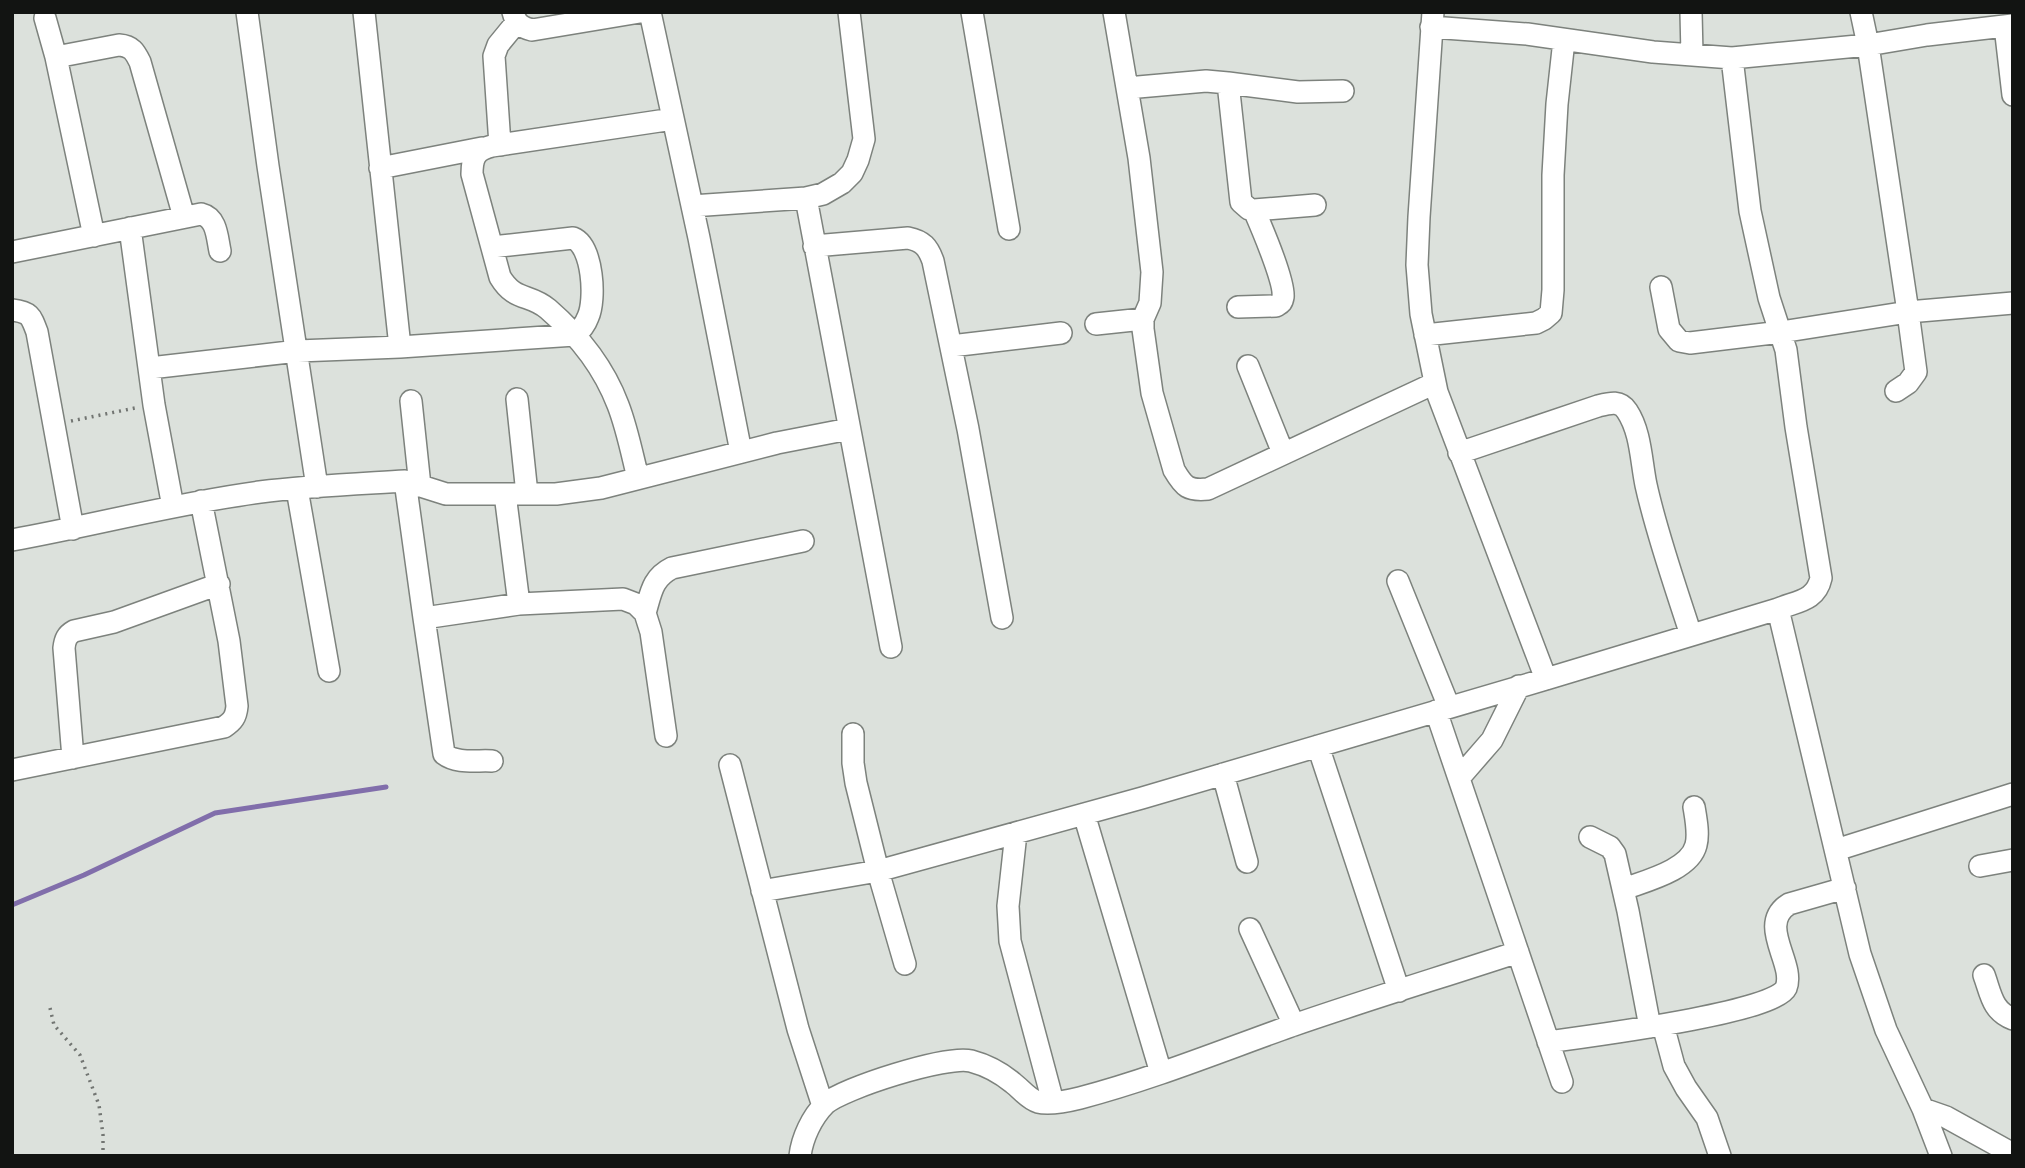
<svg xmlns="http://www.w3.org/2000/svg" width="2025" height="1168" font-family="Karla,sans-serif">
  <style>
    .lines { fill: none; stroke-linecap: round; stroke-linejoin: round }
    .stream { stroke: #816eab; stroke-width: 5 }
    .street-casing { stroke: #7d827d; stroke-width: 24 }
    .path { stroke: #727572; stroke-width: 3.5; stroke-dasharray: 2 5; stroke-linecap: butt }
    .street { stroke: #fff; stroke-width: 21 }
  </style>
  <rect width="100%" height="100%" fill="#dce1dc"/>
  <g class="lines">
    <path class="stream" d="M12,905L84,875L215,813L386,787"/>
    <defs>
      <path id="street" d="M247,12L268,166L317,487
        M364,12L400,347
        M513,12C516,24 521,27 532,30L640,12
        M650,12L699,238L741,452
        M972,12L1009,229
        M1114,12L1139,158L1152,272L1150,303L1143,319V329L1152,393L1174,470C1184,487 1188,491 1208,489L1435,383
        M1691,12L1692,55
        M1861,12L1868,45L1908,312L2013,303
        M45,18L56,57L94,236
        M2005,26L2013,95
        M1431,27L1527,34L1653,52L1732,58L1868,45L1927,35L2013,25
        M56,57L119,45C132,46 135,52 140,62L184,217
        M1732,58L1750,211L1769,298L1786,350L1796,427L1821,578C1816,601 1797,601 1778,609L1860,954L1886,1030L1923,1109L1946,1117L2013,1154
        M1228,83L1298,92L1343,91
        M1127,88L1206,81L1228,83L1241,202L1249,209L1254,210L1315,205
        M500,145L494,56L498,45L516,23
        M380,168L482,148
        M806,198L891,647
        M692,206L806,198L823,194L842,183L852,173L858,160L864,139L849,12
        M130,228L154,405L173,507
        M814,246L908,238C923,241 928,247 933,261L968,429L1002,618
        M12,252L201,214C217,218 217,237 220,251
        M1661,287L1669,329L1679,341L1690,343L1781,332L1908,312L1916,372L1908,383L1896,391
        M1238,307L1276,306C1281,303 1282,303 1283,297C1285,282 1261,226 1254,210
        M12,310C30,312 31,316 37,332L73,529
        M1096,324L1143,319
        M1425,335L1536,323L1544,319L1551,313L1553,290V175L1557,104L1564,40
        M951,346L1061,333
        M1248,366L1283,453
        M150,368L298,351L400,347L575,335C581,330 585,325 588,317C596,300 593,246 573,238L492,247
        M517,399L527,494
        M411,401L420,486
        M1459,453L1598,406C1610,403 1620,400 1627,411C1641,432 1641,461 1646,485C1657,535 1675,585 1691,635
        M638,478C632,454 627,428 618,405C604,368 578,335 548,309C529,293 515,302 500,277L472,174C472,158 475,150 492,146L673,119
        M405,481L446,494H556L601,488L777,443L849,429
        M297,489L329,671
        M505,494L519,604
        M12,540C95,525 177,503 260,492C308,486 357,484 405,481L424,618L519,604L623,599L636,604L645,613L651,632L666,736
        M1398,581L1449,707
        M645,613C651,593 652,578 672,568L803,541
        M424,618L444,754C457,764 477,760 492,761
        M1546,679L1778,609
        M1436,711L1562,1082
        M853,734V763L856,783L878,871L905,964
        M1318,746L1399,991
        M73,758L64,648C65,639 67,635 74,631L114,622L219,584
        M730,765L798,1029L823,1106
        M12,770L224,727C233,721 236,717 237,706L229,641L201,501
        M1223,774L1247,862
        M1459,778L1492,740L1519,686
        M1084,814L1161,1073
        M1016,833L1008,906L1010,941L1053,1102
        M1590,837L1610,847L1615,854L1628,911L1650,1027
        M1836,850L2013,794
        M1980,866L2013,860
        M1624,889C1645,881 1690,870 1696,845C1699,834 1696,819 1694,807
        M762,891L878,871L1142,798L1546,679L1437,392L1421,314L1417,265L1419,217L1433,12
        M1250,929L1294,1025
        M1984,975C1991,994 1992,1011 2013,1019
        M1663,1025L1674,1066L1686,1088L1707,1118L1720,1156
        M1548,1042C1582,1037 1775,1013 1786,988C1796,963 1756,925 1789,904L1845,888
        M1923,1109L1941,1156
        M800,1156C802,1138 812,1117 825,1104C843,1088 947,1055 971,1061C986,1065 1001,1073 1013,1083C1021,1089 1028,1099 1038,1102C1050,1105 1068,1101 1080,1098C1152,1079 1221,1051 1291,1026C1366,1000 1442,977 1518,952"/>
    </defs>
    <use href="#street" class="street-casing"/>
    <path class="path" d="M71,421L135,408
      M50,1008L54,1025L80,1055L99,1105L103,1135V1156"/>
    <use href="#street" class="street"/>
  </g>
  <rect width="2025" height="1168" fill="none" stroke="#121412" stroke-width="28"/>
</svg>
